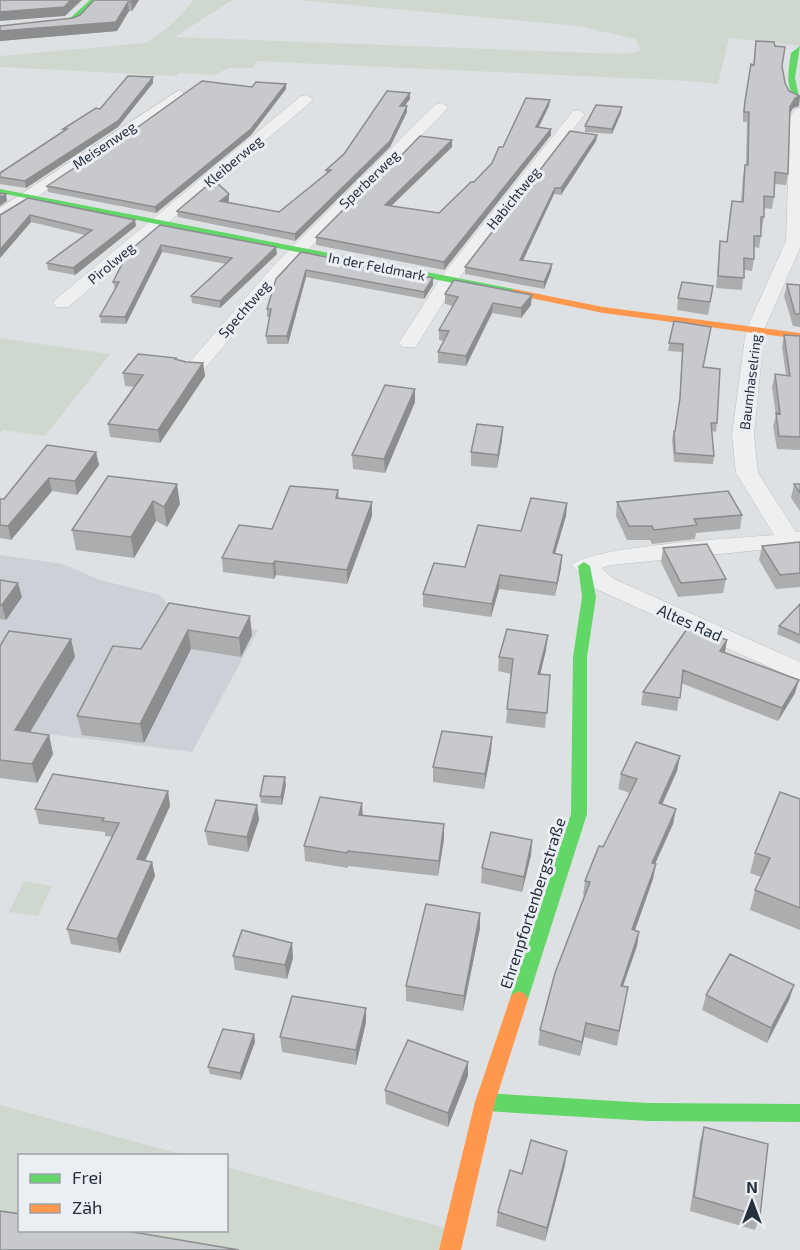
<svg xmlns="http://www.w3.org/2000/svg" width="800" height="1250" font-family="'Exo 2',sans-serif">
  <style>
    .built { fill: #ccd0d7 }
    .green { fill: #cfd8cf }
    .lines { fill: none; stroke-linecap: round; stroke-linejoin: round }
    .street-casing { stroke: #bdbfc2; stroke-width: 1 }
    .street { fill: #eeeff0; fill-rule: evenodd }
    .fast { fill: #63d668; fill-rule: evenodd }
    .slow { fill: #ff974d; fill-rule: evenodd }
    .wall { fill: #abadaf }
    .shaded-wall { fill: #8b8d8f }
    .building { fill: #c7c9cc; stroke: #8b8d8f; stroke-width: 1.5 }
    .labels { text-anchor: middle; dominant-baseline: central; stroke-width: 6; stroke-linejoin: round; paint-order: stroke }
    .far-street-label { font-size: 14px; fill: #262f3c; stroke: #ebeff4 }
    .street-label { font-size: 16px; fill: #262f3c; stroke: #ebeff4 }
  </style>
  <rect width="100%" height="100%" fill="#dee1e4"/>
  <path class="built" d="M0,555L63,564L100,580L160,595L178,615L258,630L192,752L0,728Z"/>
  <path class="green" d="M193,0H232L175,37L621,54L639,52L640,48L635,39L578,26L297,0H800V46L729,38L718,84L689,81L257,61L252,68H229L214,75L179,73L176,76L0,67V56L145,43C165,32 179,19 193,0Z
    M0,338L110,354L45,436L3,430L0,434Z
    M24,881L52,886L38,916L9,912Z
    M0,1105L184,1155L20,1156V1230H226L227,1167L446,1228L439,1250H94L0,1234Z"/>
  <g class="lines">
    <defs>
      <path id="street" d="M179,90L186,94L184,97L6,218L0,220V208Z
        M306,95L313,99L311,102L68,307H56L53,303L56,299L301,96Z
        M441,103L448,107L446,110L288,270L201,373H187L184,369L187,365L276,263L436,104Z
        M800,108V248L764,330L754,435L758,473L796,532H800V546L611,565L601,568L614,579L800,662V681L596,589L572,566C586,546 742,538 774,535L736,473L732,435L746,330L786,241L790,117L795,109Z
        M578,110L585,114L455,283L416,347H402L399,343L441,277L573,111Z"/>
    </defs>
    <use href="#street" class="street-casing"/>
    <use href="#street" class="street"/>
    <path class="fast" d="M90,0H96L77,20L71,23L0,30V26L68,20Z
      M800,46L795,78L800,101C783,91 789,69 791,53Z
      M0,189L514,289L519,292L514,295L0,193Z
      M584,562L590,566L596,597L587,657V814L528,999L525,1004L519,1007L513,1004L510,999L571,814L573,657L582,597L578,566Z
      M485,1093L648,1103L800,1104V1122L648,1121L485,1111L478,1108L475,1102L478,1096Z"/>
    <path class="slow" d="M514,289L603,307L800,333V339L603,313L511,294L509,292Z
      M519,991L525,994L528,999L495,1102L461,1250H439L475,1102L510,999L513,994Z"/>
  </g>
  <path class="wall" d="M94,0H139L132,11H129L117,31L0,41V26L73,18L80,15Z
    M756,41L775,46L782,66L785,83L799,106L793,108L789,114L788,174L786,185L775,184L774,197L772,209L764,208V217L762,228H761V236L759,248L754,247V259L752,271L744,270L742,290L716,288L719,253L720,241L727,242L741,202L743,176L745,165H746L747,122H743V111L751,64L753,65Z
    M153,83L118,127L26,188L0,184V173L64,132L63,129L100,109Z
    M252,87L286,89L251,135L156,213L48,192L47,186L89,162Z
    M410,93V99L404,106H407V112L390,147L295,241L178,217L177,211L229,194V201L228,202L279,212L326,175V170Z
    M549,106L539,127L551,129V135L444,270L316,245V237L367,186V191L452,147L391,206L439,213L474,182L492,163L503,147Z
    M622,107L621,113L612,134L585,132V126Z
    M597,135L596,141L561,195L554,194L523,260L552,264L551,271L544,289L465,274V267Z
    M28,198L136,226L75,275L48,270L47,263L85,235L31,222L0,258V215Z
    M160,225L277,254L220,308L192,303L191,296L226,264L162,252L126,324L101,323L100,316L115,289L113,282Z
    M301,252L433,285L424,299L306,277L288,344H267L266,336L270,317H267V309Z
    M787,284L800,285V327L793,326L784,296Z
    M445,294L531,305L521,318L492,313L466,366L438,363V352L444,341L439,340V330L453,306L445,304Z
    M678,298L711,299L708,315L677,310Z
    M674,321L704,367L717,423L716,432L712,431L714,456L713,464L674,462L672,440L674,431H675L679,406L682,352L668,351Z
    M784,335L800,336V335V450L777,449L773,426L776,416L772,387L775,374L786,375L782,347Z
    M177,360L186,362L203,363L205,376L160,443L110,437L108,424L135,387L125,386L123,373Z
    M415,389V402L385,473L353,469L352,455Z
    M502,440L497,468L471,466V452Z
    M96,452L99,465L77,495L52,491L11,540L0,538V499H4Z
    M108,476L180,504L167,527L156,521L134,558L76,550L72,530Z
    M794,484H800V511L791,498Z
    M338,490L339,498L372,502V516L347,584L276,575L274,579L223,572L222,558Z
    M617,502L742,515L740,529L696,533L695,539L652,544L650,540H627L616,516Z
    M567,503L566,516L555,554L562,555L561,568L555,596L499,589L491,617L423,607V594L521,531Z
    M800,542V587L776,589L759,560L762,546Z
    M663,548L726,579L723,593L678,597L661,562Z
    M0,580L22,597L6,620L0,619Z
    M169,603L252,635L241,657L191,649L144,743L82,735L77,716L141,649Z
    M800,604V644L777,634L779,626Z
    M689,626L725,652L795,693L778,721L681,683L677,711L641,705L643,692Z
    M71,639L75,657L30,732L49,735L53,754L37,783L0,778V646Z
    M546,650L540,674L550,675L545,728L506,723L511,674L498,671L499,657Z
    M492,737L491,752L484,789L433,782V767Z
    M680,756L677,771L662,804L676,809L673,824L655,864H656L653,879L635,930L639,932L637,946L623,986L628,987L617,1046L584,1037L580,1056L538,1045L540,1030L585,896L583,895L585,881L603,847L630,793L618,789L621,774Z
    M286,785L282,805L261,803L260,796Z
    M168,791L170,806L145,861L152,862L155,876L120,953L71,944L67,929L113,837L105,836V832L39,824L35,809Z
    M800,799V930L750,910L755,890L761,877L750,873L755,853Z
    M362,803V816L444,839L438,876L348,866V868L305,861L304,846Z
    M257,805L259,820L248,852L208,845L205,831Z
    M532,840L531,855L522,892L481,883L482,868Z
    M480,913V928L463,1011L406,1001V986Z
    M233,956L293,958L287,979L235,970Z
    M794,985L789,1000L767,1043L702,1010L706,995Z
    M366,1008V1022L356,1065L282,1052L280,1037Z
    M254,1034L255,1042L241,1080L210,1074L208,1067Z
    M468,1076L448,1127L386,1104L385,1090Z
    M704,1127L760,1216L755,1230L690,1211L700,1141Z
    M565,1165L545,1241L496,1226L498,1212L522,1174Z"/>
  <path class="shaded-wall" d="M71,0H82L65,16L0,21V12Z
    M133,0H139L132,11L131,2Z
    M128,2L129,11L117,31L0,41V31L116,22Z
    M153,77V83L118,127L26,188L25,181Z
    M286,84V89L251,135L156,213L155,207Z
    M410,93V99L400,112V106Z
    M800,96L799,106L793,108L788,117L790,107L795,98Z
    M550,100L549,106L535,134L536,127Z
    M407,106V112L390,147L295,241V234Z
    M622,107L621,113L612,134V129Z
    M551,129V135L444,270V262Z
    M597,135L596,141L561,195V188Z
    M452,140V147L385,212V205Z
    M555,188L554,194L520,267V260Z
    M6,194L7,201L0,206V198Z
    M229,194V201L221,207L220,201Z
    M30,215L31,222L0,258V250Z
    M135,220L136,226L75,275L73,268Z
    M161,245L162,252L126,324L125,317Z
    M276,247L277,254L220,308V301Z
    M552,264L551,271L544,289V282Z
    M306,270V277L288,344L287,336Z
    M433,278V285L424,299V292Z
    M532,295L531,305L521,318V308Z
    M493,303L492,313L466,366V356Z
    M203,363L205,376L160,443L158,430Z
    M415,389V402L385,473L384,459Z
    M503,427L502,440L497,468L498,455Z
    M96,452L99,465L77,495L75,481Z
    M49,478L52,491L11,540L8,526Z
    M177,484L180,504L167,527L164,507Z
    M153,501L156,521L134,558L131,537Z
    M372,502V516L347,584V570Z
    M567,503L566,516L551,566L553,553Z
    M562,555L561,568L555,596L557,583Z
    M275,561L276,575L274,579L273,564Z
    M500,575L499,589L491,617L492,604Z
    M18,583L22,597L6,620L2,605Z
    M250,616L252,635L241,657L239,638Z
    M188,630L191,649L144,743L140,724Z
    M548,635L546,650L537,688L538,674Z
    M71,639L75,657L20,749L15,730Z
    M727,640L725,652L720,651Z
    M799,680L795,693L778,721L782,708Z
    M49,735L53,754L37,783L32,764Z
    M492,737L491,752L484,789L485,774Z
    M680,756L677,771L656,818L659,803Z
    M285,777L286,785L282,805L281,797Z
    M168,791L170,806L139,874L137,859Z
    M362,803L363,818L359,815Z
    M257,805L259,820L248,852L247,837Z
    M676,809L673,824L649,877L652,863Z
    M444,824V839L438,876L439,861Z
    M532,840L531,855L522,892L524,877Z
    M152,862L155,876L120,953L117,939Z
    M656,864L653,879L630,944L632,929Z
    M480,913V928L463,1011L464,996Z
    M639,932L637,946L618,1000L621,986Z
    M292,943L293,958L287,979L285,965Z
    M794,985L789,1000L767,1043L771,1028Z
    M366,1008V1022L356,1065V1050Z
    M586,1023L584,1037L580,1056L582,1042Z
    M254,1034L255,1042L241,1080L240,1073Z
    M468,1062V1076L448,1127V1113Z
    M567,1151L565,1165L545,1241L547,1228Z"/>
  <path class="building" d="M0,0H71L64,7L0,12Z
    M94,0H133L131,2H128L116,22L0,31V26L73,18L80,15Z
    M756,41L774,42L775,46L785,47L782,66L785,83L789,91L800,96L795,98L790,107L788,174L775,172L774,197L764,196V217H761V236H754V259L744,258V278L718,276L720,241L727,242L732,201L743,202L745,165H748L749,112H744L745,101L751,64L754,65Z
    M128,76L153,77L118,121L25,181L0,177V173L67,129H63L96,108L100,109Z
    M202,81L252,87L256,82L286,84L251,129L155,207L47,186L89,158L85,165Z
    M387,91L410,93L400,106H407L390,141L295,234L177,211L214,180L229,194L220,201L279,212L331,170H326L344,154Z
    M526,98L550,100L536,127L551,129L444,262L316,237L367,186L362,196L420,136L452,140L385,205L439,213L471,182H474L492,163L499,147H503Z
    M596,105L622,107L612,129L585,126Z
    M570,131L597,135L561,188H555L520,260L552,264L544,282L465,267Z
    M0,193L6,194L0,198Z
    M28,198L135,220L73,268L47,263L92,230L30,215L0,250V215Z
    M160,225L276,247L220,301L191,296L232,258L161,245L125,317L100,316L119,282H113L128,252Z
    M301,252L433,278L424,292L306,270L287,336H266L271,309H267L276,279Z
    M454,280L532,295L521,308L493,303L466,356L438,352L449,331L439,330L458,297L445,294Z
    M682,282L713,286L710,302L678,298Z
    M787,284L800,285V314H795Z
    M674,321L711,327L703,367L720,369L717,423H711L714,456L675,453L674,431H675L680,398L683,344L669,343Z
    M784,335L800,336V437L779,436L776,413L780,414L775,374L790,376Z
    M138,354L176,358L175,359L186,362L203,363L158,430L108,424L143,375L123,373Z
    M385,385L415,389L384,459L352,455Z
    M477,424L503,427L498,455L471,452Z
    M47,445L96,452L75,481L49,478L8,526L0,525V499H4Z
    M108,476L177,484L164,507L153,501L131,537L72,530Z
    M794,484H800V493Z
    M290,486L338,490L336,498L372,502L347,570L275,561L273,564L222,558L239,525L272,529Z
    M728,491L742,515L694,519L697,525L654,530L652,526H629L617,502Z
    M531,498L567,503L553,553L562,555L557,583L500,575L492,604L423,594L434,563L465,567L478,525L521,531Z
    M800,542V573L780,575L762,546Z
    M707,544L726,579L681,583L663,548Z
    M0,580L18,583L2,605H0Z
    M169,603L250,616L239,638L188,630L140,724L77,716L113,646L141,649Z
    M800,604V635L779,626Z
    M689,626L727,640L720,651L799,680L782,708L683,670L680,698L643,692Z
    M507,629L548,635L538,674L550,675L547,713L507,709L513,659L499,657Z
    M9,631L71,639L15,730L49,735L32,764L0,760V646Z
    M442,731L492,737L485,774L433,767Z
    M636,742L680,756L659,803L676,809L652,863L656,864L632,929L639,932L621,986L628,987L619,1031L586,1023L582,1042L540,1030L555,973L590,882L585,881L599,846L603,847L637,779L621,774Z
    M53,774L168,791L137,859L152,862L117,939L67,929L119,823L102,821L104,818L35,809Z
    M264,776L285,777L281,797L260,796Z
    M780,792L800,799V908L755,890L770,858L755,853Z
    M320,797L362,803L359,815L444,824L439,861L348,851L347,853L304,846Z
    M216,800L257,805L247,837L205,831Z
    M491,832L532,840L524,877L482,868Z
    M426,904L480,913L464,996L406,986Z
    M242,930L292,943L285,965L233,956Z
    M730,954L794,985L771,1028L706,995Z
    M292,996L366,1008L356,1050L280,1037Z
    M223,1029L254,1034L240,1073L208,1067Z
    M408,1040L468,1062L448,1113L385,1090Z
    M704,1127L768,1144L760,1216L694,1197Z
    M531,1140L567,1151L547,1228L498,1212L510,1170L522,1174Z
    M0,1211L20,1214V1230H121L239,1250H0Z"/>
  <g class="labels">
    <g class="far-street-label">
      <text transform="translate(104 145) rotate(-34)">Meisenweg</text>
      <text transform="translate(233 161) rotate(-40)">Kleiberweg</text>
      <text transform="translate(369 179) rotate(-44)">Sperberweg</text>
      <text transform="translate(513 198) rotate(-51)">Habichtweg</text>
      <text transform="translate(111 263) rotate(-40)">Pirolweg</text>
      <text transform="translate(377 266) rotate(11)">In der Feldmark</text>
      <text transform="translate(244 309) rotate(-49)">Spechtweg</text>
      <text transform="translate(750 382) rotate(-83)">Baumhaselring</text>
    </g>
    <g class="street-label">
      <text transform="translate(690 622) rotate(24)">Altes Rad</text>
      <text transform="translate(532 903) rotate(-72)">Ehrenpfortenbergstraße</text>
    </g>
  </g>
  <rect x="18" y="1154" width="210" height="78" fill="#ebeff4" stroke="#9ca2aa" stroke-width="1.5"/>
  <rect x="30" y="1174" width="30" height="9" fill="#63d668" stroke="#9ca2aa" stroke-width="1.5"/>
  <text x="72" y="1184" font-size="18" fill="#262f3c">Frei</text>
  <rect x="30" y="1204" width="30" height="9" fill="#ff974d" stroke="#9ca2aa" stroke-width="1.5"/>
  <text x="72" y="1214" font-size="18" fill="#262f3c">Zäh</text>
  <g transform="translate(752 1202)" stroke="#ebeff4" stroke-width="4.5" paint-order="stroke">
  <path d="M0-4.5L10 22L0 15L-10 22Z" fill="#262f3c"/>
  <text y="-9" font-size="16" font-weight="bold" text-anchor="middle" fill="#262f3c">N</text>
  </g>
</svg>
